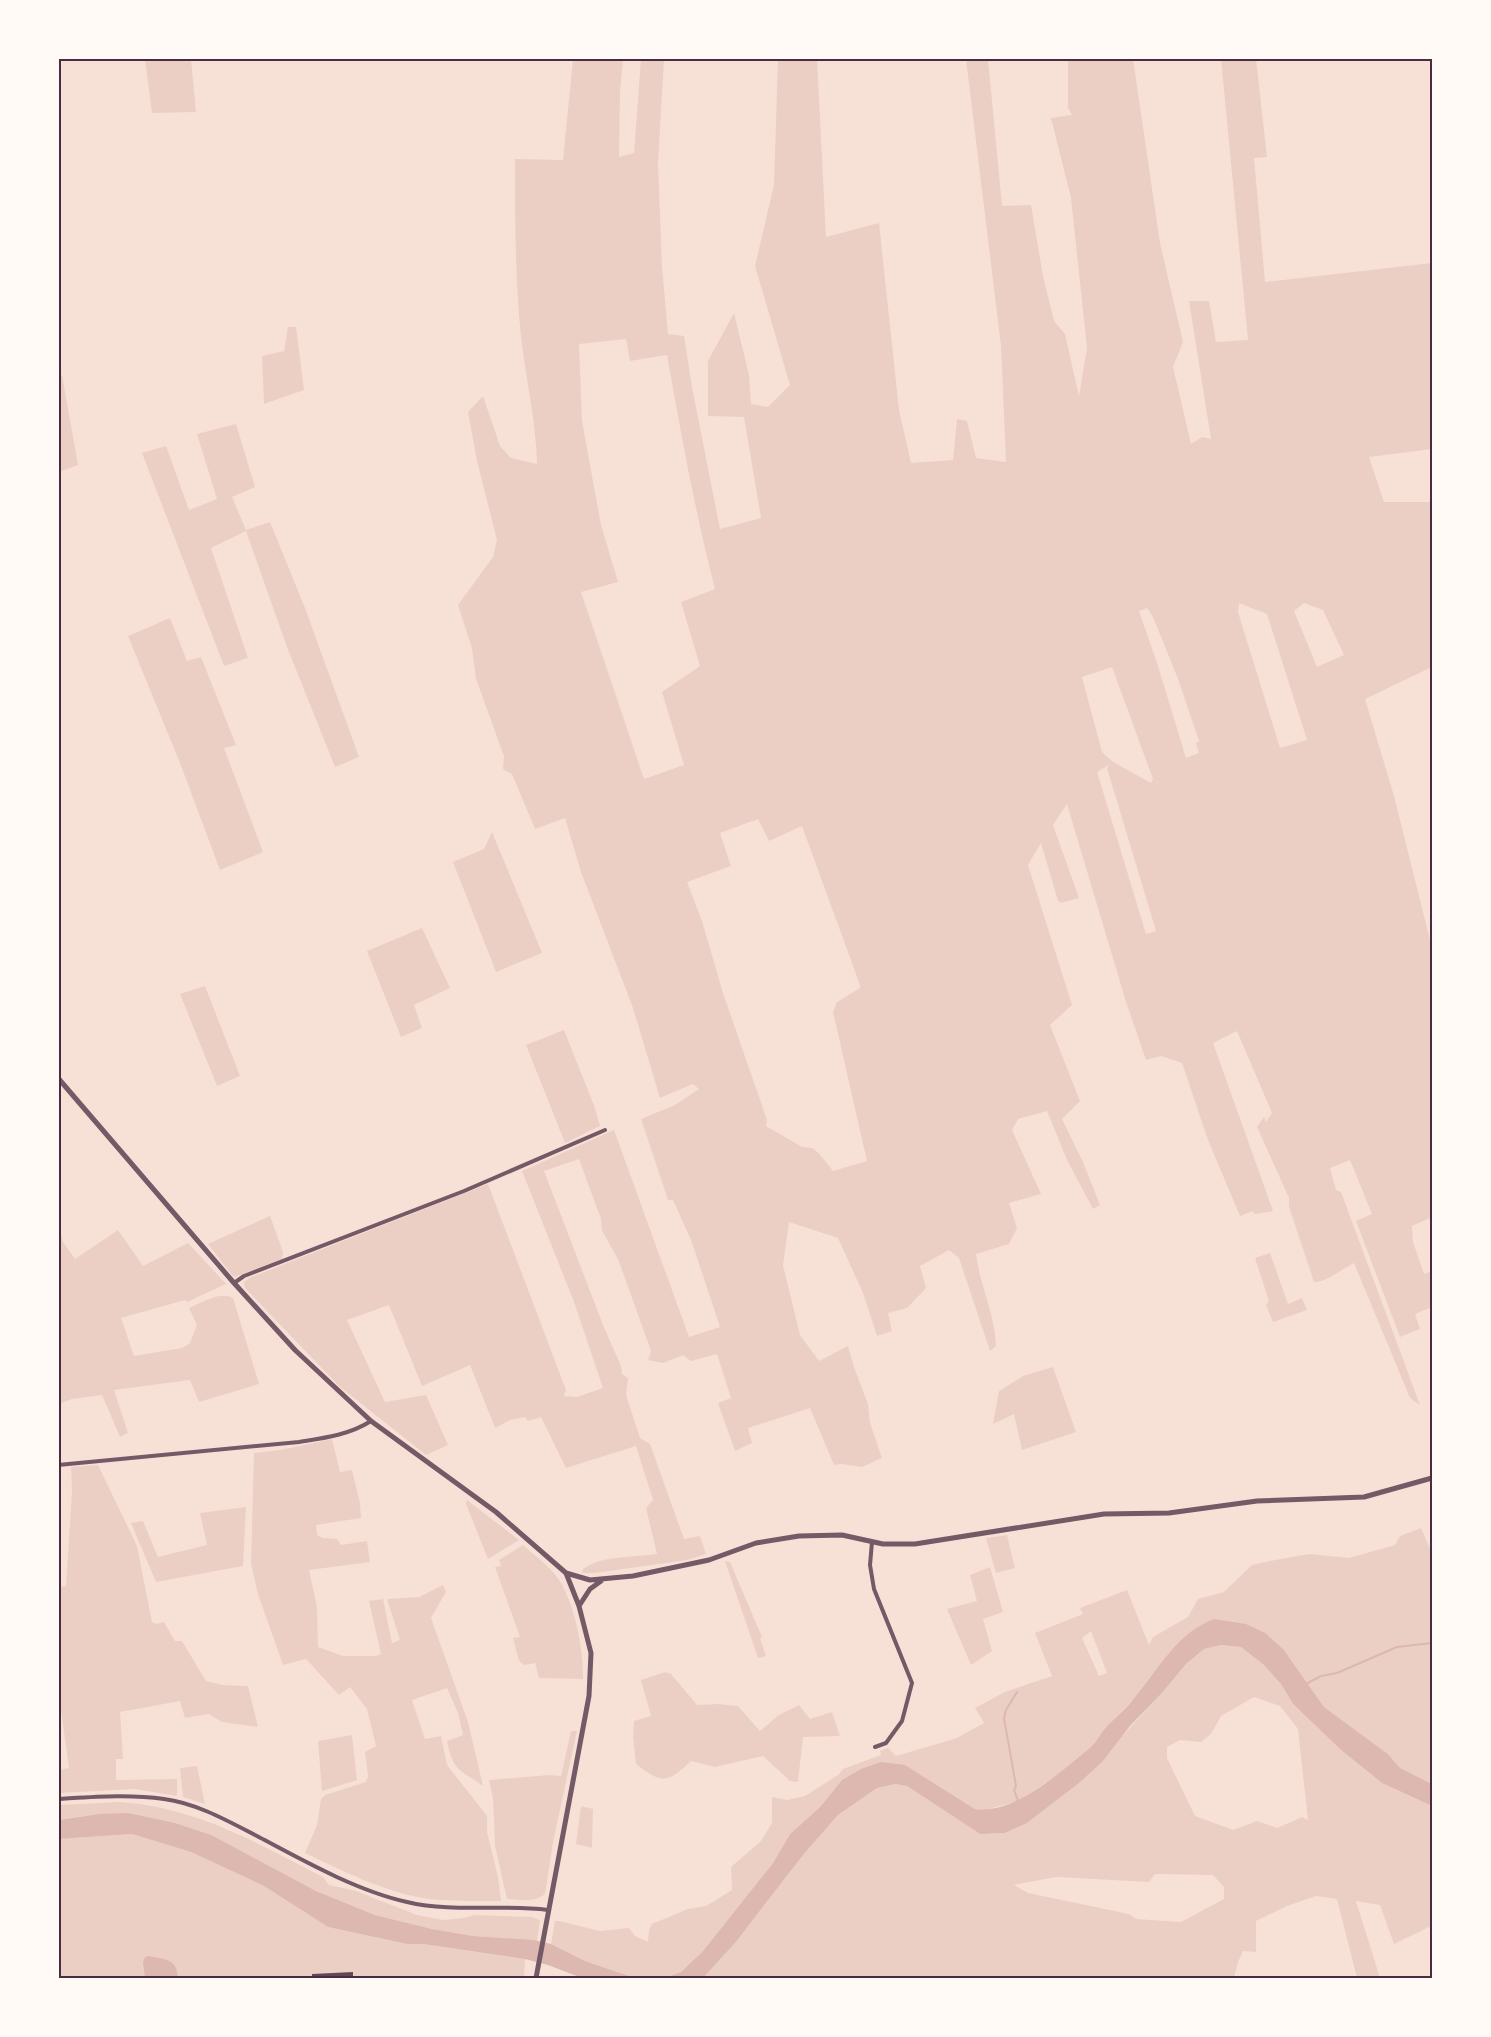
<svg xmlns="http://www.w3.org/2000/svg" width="1491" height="2037" font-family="Rubik,sans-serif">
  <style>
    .green { fill: #ebcfc5; fill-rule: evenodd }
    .water { fill: #dcb8b0 }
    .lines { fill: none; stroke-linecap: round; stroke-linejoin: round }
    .stream { stroke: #dcb8b0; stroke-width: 2 }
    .building { fill: #644757 }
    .minor { stroke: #755966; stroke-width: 4 }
    .tertiary { stroke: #755966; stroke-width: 5 }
    .neatline { fill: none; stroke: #4a2c40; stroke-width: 2 }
  </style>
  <rect width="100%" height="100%" fill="#f7e1d7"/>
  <path class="green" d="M145,59H191L196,112L152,113Z
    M573,59L623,60L620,92L619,157L634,153L641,59H664L658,163L662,266L668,334L684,336L692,387L720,529L761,518L744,417L708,416V361L734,313L749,375L751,404L768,407L790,385L755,266L774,185L778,59H817L826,237L879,223L899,410L911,463L953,460L957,419L967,421L976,458L1006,462L1001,346L966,59H988L1002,206L1031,205L1043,276L1054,321L1065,334L1079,396L1087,348L1071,198L1051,118L1072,115L1068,108V59H1133L1160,243L1183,342L1173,367L1191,444L1202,437L1211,439L1189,301H1209L1216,342L1248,340L1221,59H1256L1267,157L1254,158L1265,282L1432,263V449L1369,457L1384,502H1432V667L1365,699L1394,796L1432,948V1217L1412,1226L1413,1242L1424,1274L1432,1271V1307L1415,1314L1420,1329L1400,1337L1356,1221L1372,1214L1350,1160L1330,1168L1336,1190L1341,1192L1420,1405L1410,1398L1354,1263C1341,1269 1328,1282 1314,1282L1289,1207V1198L1257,1127L1264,1117L1266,1122L1272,1113L1237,1031L1213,1043L1273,1211L1255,1214L1253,1211L1240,1216L1208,1140L1182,1063L1161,1056L1146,1060L1126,1002L1067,804L1053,825L1079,898L1061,903L1058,901L1041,843L1028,865L1072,1005L1050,1025L1080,1101L1062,1119L1083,1162L1100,1205L1093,1209L1067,1160L1047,1111L1018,1119L1012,1130L1041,1194L1009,1203L1017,1228L1009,1244L976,1254C980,1286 995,1314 996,1346L990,1351L959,1258L949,1250L920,1266L926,1288L907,1308L888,1313L892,1331L877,1336L863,1293L838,1238L789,1222L783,1265L800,1335L819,1361L848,1346L855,1370L868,1404L870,1423L882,1458L862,1467L842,1464L834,1465L810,1408L748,1428L752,1443L735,1451L718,1403L731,1398L717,1354L691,1361L683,1355L663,1363L648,1360L651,1351L618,1259L602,1231L601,1219L579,1159L544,1171L603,1325L621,1366L622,1374L628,1378L626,1395L640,1438L650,1444L684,1539L700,1536L706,1554L687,1560L595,1573H582L583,1569C599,1556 636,1557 657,1554L646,1508L653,1500L636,1446L566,1468L541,1417L528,1421L525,1417L510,1420L495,1428L470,1365L422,1386L389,1305L347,1320L385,1402L426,1395L448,1445L426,1455L339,1386L245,1288L244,1282L249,1278L488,1184L566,1390L564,1396L577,1397L603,1388L574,1302L522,1171L614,1130L689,1337L720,1327L691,1240L673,1200H668L641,1119L675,1105L699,1089L693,1084L660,1098L633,1008L581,872L565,818L535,829L512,774L503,769L504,756L476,679L472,648L458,605L493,557L497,540L477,461L468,412L483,396L500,446L511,458L537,464C536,421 526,380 521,337C515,278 515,218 515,159L563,160ZM626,339L630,361L667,355C681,434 695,512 715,589L681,602L700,666L662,692L684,765L644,779L581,592L618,582L601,525L582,421L579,344ZM1239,603L1267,614L1307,740L1280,748L1238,612ZM1304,603L1323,610L1344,655L1317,667L1294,611ZM1147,608L1153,617L1178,679L1199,741L1196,743L1199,753L1186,758L1158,666L1139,611ZM1112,667L1153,779L1151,783L1113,762L1102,752L1082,677ZM1110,764L1107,768L1156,931L1146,934L1097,772ZM758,819L769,841L802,826L860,985V988L837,1002L833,1012L867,1161L833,1171L821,1156L813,1148L802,1147L766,1126L767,1120L723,993L702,921L687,882L731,866L720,833Z
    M288,327H296L304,390L264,404L262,356L284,351Z
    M62,375L78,465L59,472L58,376Z
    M236,424L255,487L232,497L246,530L270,522L305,608L359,757L335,767L287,647L246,531L211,548L248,658L224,666L142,453L166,446L189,510L217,499L197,434Z
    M170,618L187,661L201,657L236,745L224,748L263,852L220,870L180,763L128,636Z
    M492,832L542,953L496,972L453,862L484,849Z
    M422,928L450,988L414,1005L422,1028L401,1037L367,951Z
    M205,986L240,1076L217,1086L180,994Z
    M564,1030L595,1108L600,1126L565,1143L526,1045Z
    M270,1216L283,1252L282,1259L235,1277L232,1275L208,1244Z
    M59,1229L63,1242L75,1259L118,1230L143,1266L188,1243L226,1284L187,1302L185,1300L121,1318L134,1356L182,1348L190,1343L197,1325L189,1308C202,1303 220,1291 233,1298L259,1384L199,1402L190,1380L114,1390L128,1433L120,1437L102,1395L72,1399L59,1404Z
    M1270,1253L1288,1304L1302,1298L1307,1310L1273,1322L1266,1305L1269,1301L1255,1258Z
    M1053,1367L1076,1432L1022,1450L1014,1414L993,1424L999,1391L1023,1376Z
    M332,1439L340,1472L352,1470L360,1503L361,1518L316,1525L317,1535L323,1538L337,1539L341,1545L367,1541L370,1562L309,1570L317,1607L318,1647L343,1656H376L381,1654L369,1601L383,1599L392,1643L400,1640L387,1599L419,1597L443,1585L446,1592L431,1618L468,1722L483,1786C459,1769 453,1771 447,1741L463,1735L458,1713L447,1688L412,1700L425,1739L441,1736L447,1765L487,1816V1832L498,1877L501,1901C481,1901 460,1901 440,1900C394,1897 347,1873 305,1853L317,1825L321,1799L325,1795L366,1782L368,1776L365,1752L376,1746L367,1709L350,1687L339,1695L306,1659L283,1665L258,1594L251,1564L254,1453L280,1450Z
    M98,1465L137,1546L152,1622L156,1624L164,1622L175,1641H182L206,1681L223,1685L248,1686L258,1727L222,1722L209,1714L185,1718L180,1701L120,1712L123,1759H116V1780L177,1779V1796L135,1789L59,1793V1770L69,1768L60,1703H59L58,1587L66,1586L72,1491L71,1467Z
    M467,1500L519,1540L488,1559L466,1504Z
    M246,1507L243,1566L156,1582L131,1523L143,1521L158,1557L207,1545L200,1513Z
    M1421,1528L1432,1553V1784L1400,1768L1388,1754L1324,1707L1284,1650L1214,1619L1105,1728L1092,1747L1053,1778L1018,1801L985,1810L975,1809L905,1765L842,1780L820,1807L790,1834L773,1863L703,1951L681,1972L664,1978H635L585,1961L551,1944L555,1921H559L600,1931L629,1928L635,1936L648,1942L649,1930L652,1924L688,1909L706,1906L732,1890L731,1867L761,1841L772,1823V1797L787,1800L805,1796L838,1775L843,1769L881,1755L880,1751L888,1748L896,1756L957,1738L984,1723L975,1708L1005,1692L1052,1676L1035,1633L1083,1614L1080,1608L1127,1590L1149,1645L1153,1637L1188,1617L1198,1599L1224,1592L1252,1565L1270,1561L1309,1554L1349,1558L1395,1545L1400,1536ZM1091,1631L1107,1673L1099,1676L1082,1638Z
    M1007,1535L1015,1568L996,1573L986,1538Z
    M523,1545C534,1555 548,1565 557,1577C574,1599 584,1651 583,1679L539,1678L535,1663L524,1665L519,1661L513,1638L520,1637L495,1567L501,1566L499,1560Z
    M725,1561L730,1562L762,1637L760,1639L766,1656L758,1658Z
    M990,1567L1003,1612L983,1619L992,1651L971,1665L947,1609L977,1601L970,1575Z
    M1221,1645L1241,1647L1264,1665L1281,1684L1293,1704L1341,1750L1382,1783L1432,1806V1930L1429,1927L1394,1944L1380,1905L1356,1901L1380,1978H1357L1337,1899L1316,1896L1287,1906L1256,1921V1952L1243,1951L1238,1962L1234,1978H703L735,1943L803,1855L838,1815L877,1788L895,1784L907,1786L980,1834L1005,1833L1027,1823L1079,1783L1161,1694L1186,1664L1204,1649ZM1254,1697L1280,1706L1298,1729L1308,1820L1302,1817L1277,1828L1257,1821L1233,1830L1195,1816L1167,1758V1747L1180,1740L1201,1742L1211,1734L1221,1716ZM1155,1874L1213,1875L1224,1887V1899L1181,1922L1136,1919L1129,1914L1028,1893L1014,1885L1056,1877L1149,1882Z
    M665,1672L671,1674L697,1705L718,1704L738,1706L760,1731L779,1715L799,1705L810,1719L832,1712L840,1736L803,1737L798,1782L790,1781L763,1756L715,1767L691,1761C667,1784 662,1784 636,1764L633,1737L634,1721L651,1716L641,1680Z
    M571,1731H577L553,1842L545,1894C534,1903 521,1900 507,1899L495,1846L493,1799L489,1780L549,1775L561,1776Z
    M352,1735L357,1780L322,1791L318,1741Z
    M197,1766L205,1804L183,1797L180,1768Z
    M119,1802C196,1807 255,1842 323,1877L329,1885L356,1891L417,1915L443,1920L464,1918L474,1915L532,1917L540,1920L537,1941L473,1936L432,1929L375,1915L316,1891L275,1871L99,1814L59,1820V1805Z
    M581,1806L593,1809L592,1848L576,1844Z
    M132,1834L191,1852L264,1886L328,1927L407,1944H423L525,1959L524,1978H59V1839Z"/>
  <path class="water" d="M1214,1619L1246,1624L1265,1633L1284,1650L1324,1707L1388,1754L1400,1768L1432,1784V1806L1382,1783L1341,1750L1293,1704L1281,1684L1264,1665L1241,1647L1221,1645L1204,1649L1186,1664L1161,1694L1130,1726L1102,1762L1079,1783L1027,1823L1005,1833L980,1834L907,1786L895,1784L877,1788L838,1815L803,1855L735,1943L703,1978H664L681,1972L703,1951L773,1863L790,1834L820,1807L842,1780L861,1769L881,1762L905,1765L975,1809C1015,1815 1061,1771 1090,1748C1097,1742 1101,1732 1107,1726C1117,1716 1128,1707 1136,1696C1160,1667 1177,1633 1214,1619Z
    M128,1813L175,1823L211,1835L316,1891L375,1915L432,1929L473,1936L534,1940L551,1944L585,1961L635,1978H582L548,1965L525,1959L423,1944H407L328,1927L264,1886L191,1852L132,1834L59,1839V1820L99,1814Z
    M148,1956C164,1959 177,1958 178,1978H145L143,1962L145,1957Z"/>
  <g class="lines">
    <path class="stream" d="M1306,1684L1321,1676L1337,1673L1397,1647L1432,1643
      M1017,1692L1006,1710L1004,1718L1016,1786L1014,1790L1019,1803"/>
  </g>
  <path class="building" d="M353,1972V1978H312V1974Z"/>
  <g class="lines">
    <path class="minor" d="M234,1283L244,1276L464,1191L605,1130
      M58,1465L299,1442C324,1438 349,1435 371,1421
      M872,1542L870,1565L874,1589L912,1683L902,1721L886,1743L875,1747
      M58,1799C93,1797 129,1794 164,1799C196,1803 228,1821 257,1836C302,1860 357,1891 407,1902C453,1913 502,1904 548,1910"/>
    <path class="tertiary" d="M58,1078L234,1283L295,1350L371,1421L496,1512L566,1573L579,1606L591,1653L589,1696L536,1978
      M566,1573L590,1580L633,1576L709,1560L756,1543L799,1536L842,1535L883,1544H915L1104,1514L1169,1513L1257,1501L1364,1497L1432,1478
      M579,1606L590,1589L601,1581"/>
  </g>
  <rect width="1491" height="2037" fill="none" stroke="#fffaf5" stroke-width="120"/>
  <rect x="60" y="60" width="1371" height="1917" class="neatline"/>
</svg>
